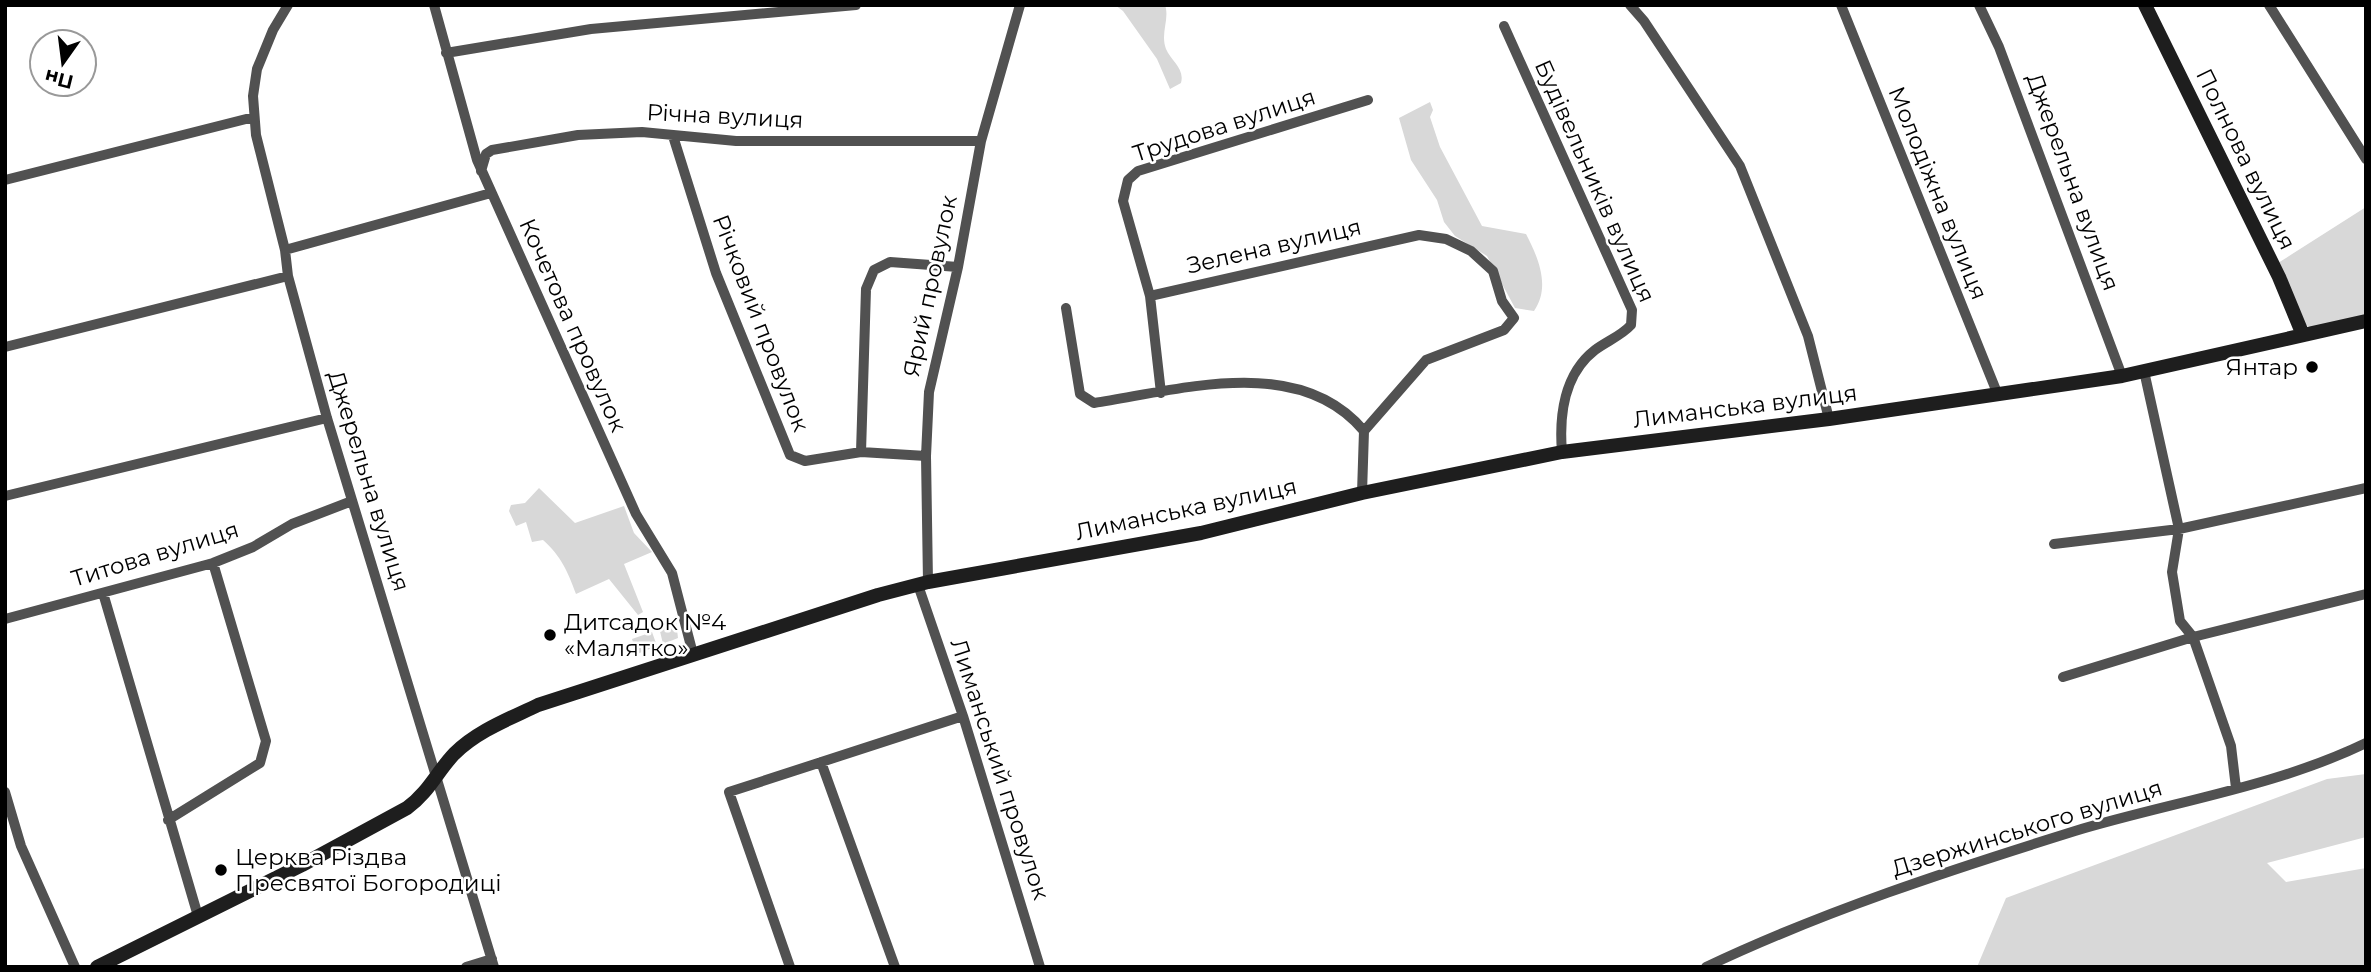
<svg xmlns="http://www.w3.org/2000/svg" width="2371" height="972" font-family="Montserrat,sans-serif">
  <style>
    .green { fill: #d8d8d8 }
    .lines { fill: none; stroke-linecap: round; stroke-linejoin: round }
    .street { stroke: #515151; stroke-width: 10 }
    .secondary { stroke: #1e1e1e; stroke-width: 14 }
    .poi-dot { fill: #000; stroke: #fff; stroke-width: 2.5 }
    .labels { text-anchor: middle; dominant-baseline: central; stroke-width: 5; stroke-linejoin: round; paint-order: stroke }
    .street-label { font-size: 23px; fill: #000; stroke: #fff }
    .poi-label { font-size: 23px; fill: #000; stroke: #fff; text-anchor: start }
  </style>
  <rect width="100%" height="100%" fill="#fff"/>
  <path class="green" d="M1115,5H1165C1170,19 1160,33 1166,49C1171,61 1185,68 1181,83L1170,89L1157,59L1123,11Z
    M1430,102L1433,110L1430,117L1440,147L1482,226L1526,234C1538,257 1551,287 1534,311L1515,308L1487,256L1455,236L1444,222L1437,200L1411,160L1399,118Z
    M2366,207V317L2312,328L2306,325L2278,263Z
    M539,488L575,523L624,506L634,533L652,552L624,564L643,612L638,615L609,579L576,594C568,572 561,556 543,540L532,542L526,522L516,526L509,511L511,505L525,503Z
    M676,621L678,638L663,644L659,627Z
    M652,632L657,646L637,654L632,639Z
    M2366,774V837L2267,863L2286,882L2366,868V967H1977L2006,898L2327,779Z"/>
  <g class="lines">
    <path class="street" d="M288,5L273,30L257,69L253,96L256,135L285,250L288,276L327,418L494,967
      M434,5L477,160L636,514L672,573L693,654
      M1630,5L1644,21L1740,166L1808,336L1829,419
      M1841,5L1998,395
      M1979,5L1999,47L2122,376
      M2269,5L2366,159
      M1504,26L1632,310L1631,325C1621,336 1607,341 1595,350C1564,374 1559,416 1562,452
      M446,53L591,29L856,5
      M673,136L716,273L790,455L805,461L861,452L926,456
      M481,171L486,154L492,150L578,135L642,132L736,141H981
      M5,180L254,117
      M285,250L491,193
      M1150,296L1123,201L1128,180L1138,171L1368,100
      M1066,308L1080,394L1094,403C1180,390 1299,353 1364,431L1426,360L1504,330L1514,318L1502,301L1493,271L1471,251L1446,239L1419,235L1150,296L1161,393
      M5,347L288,276
      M2144,371L2179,529L2172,572L2180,621L2193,637L2231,746L2236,788
      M861,452L866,289L874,270L890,262L958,267
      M1362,493L1364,431
      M5,496L327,418
      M2054,544L2179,529L2366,488
      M928,582L926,456L929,392L958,267L981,141L1020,5
      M918,585L963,716L1040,967
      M103,593L198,916
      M5,619L213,563L253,547L292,524L352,501
      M2063,677L2193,637L2366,594
      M821,762L895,967
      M5,792L21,846L75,967
      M168,820L260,763L266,741L213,563
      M466,967L492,959
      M790,967L729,792L963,716
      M1706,967C1824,911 1950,870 2075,831C2171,802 2275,787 2366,743"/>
    <path class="secondary" d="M2145,5L2279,277L2303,335
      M97,967L302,865L407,808C428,793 437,772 454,754C477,731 509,719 538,705L878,595L928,582L1201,533L1362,493L1562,452L1829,419L2122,376L2366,321"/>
  </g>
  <g class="poi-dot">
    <circle cx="2312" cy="367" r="7"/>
    <circle cx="550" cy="635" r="7"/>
    <circle cx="221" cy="870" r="7"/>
  </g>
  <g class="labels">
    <g class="street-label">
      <text transform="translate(725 116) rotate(3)">Річна вулиця</text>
      <text transform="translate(1224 125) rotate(-18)">Трудова вулиця</text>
      <text transform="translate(2246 159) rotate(64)">Полнова вулиця</text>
      <text transform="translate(1595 181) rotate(66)">Будівельників вулиця</text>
      <text transform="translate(2073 182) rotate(70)">Джерельна вулиця</text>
      <text transform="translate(1938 193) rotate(68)">Молодіжна вулиця</text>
      <text transform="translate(1274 246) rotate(-13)">Зелена вулиця</text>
      <text transform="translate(930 286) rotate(-78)">Ярий провулок</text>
      <text transform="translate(761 323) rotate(69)">Річковий провулок</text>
      <text transform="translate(573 325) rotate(66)">Кочетова провулок</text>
      <text transform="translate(1745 406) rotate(-7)">Лиманська вулиця</text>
      <text transform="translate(369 481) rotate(73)">Джерельна вулиця</text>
      <text transform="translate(1186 509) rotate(-12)">Лиманська вулиця</text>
      <text transform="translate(155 554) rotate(-17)">Титова вулиця</text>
      <text transform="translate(1000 769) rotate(72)">Лиманський провулок</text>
      <text transform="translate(2027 828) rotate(-17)">Дзержинського вулиця</text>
    </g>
    <g class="poi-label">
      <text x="2298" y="367" text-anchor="end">Янтар</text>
      <text x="564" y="622">Дитсадок №4<tspan x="564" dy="26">«Малятко»</tspan></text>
      <text x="235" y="857">Церква Різдва<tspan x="235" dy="26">Пресвятої Богородиці</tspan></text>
    </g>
  </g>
  <rect width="2371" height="972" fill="none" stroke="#000000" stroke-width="14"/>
  <g transform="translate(63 63) rotate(194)"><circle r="33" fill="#ffffff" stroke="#999999" stroke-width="2"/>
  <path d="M0-5L12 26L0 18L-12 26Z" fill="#000000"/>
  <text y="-10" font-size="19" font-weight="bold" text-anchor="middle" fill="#000000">Пн</text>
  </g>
</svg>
